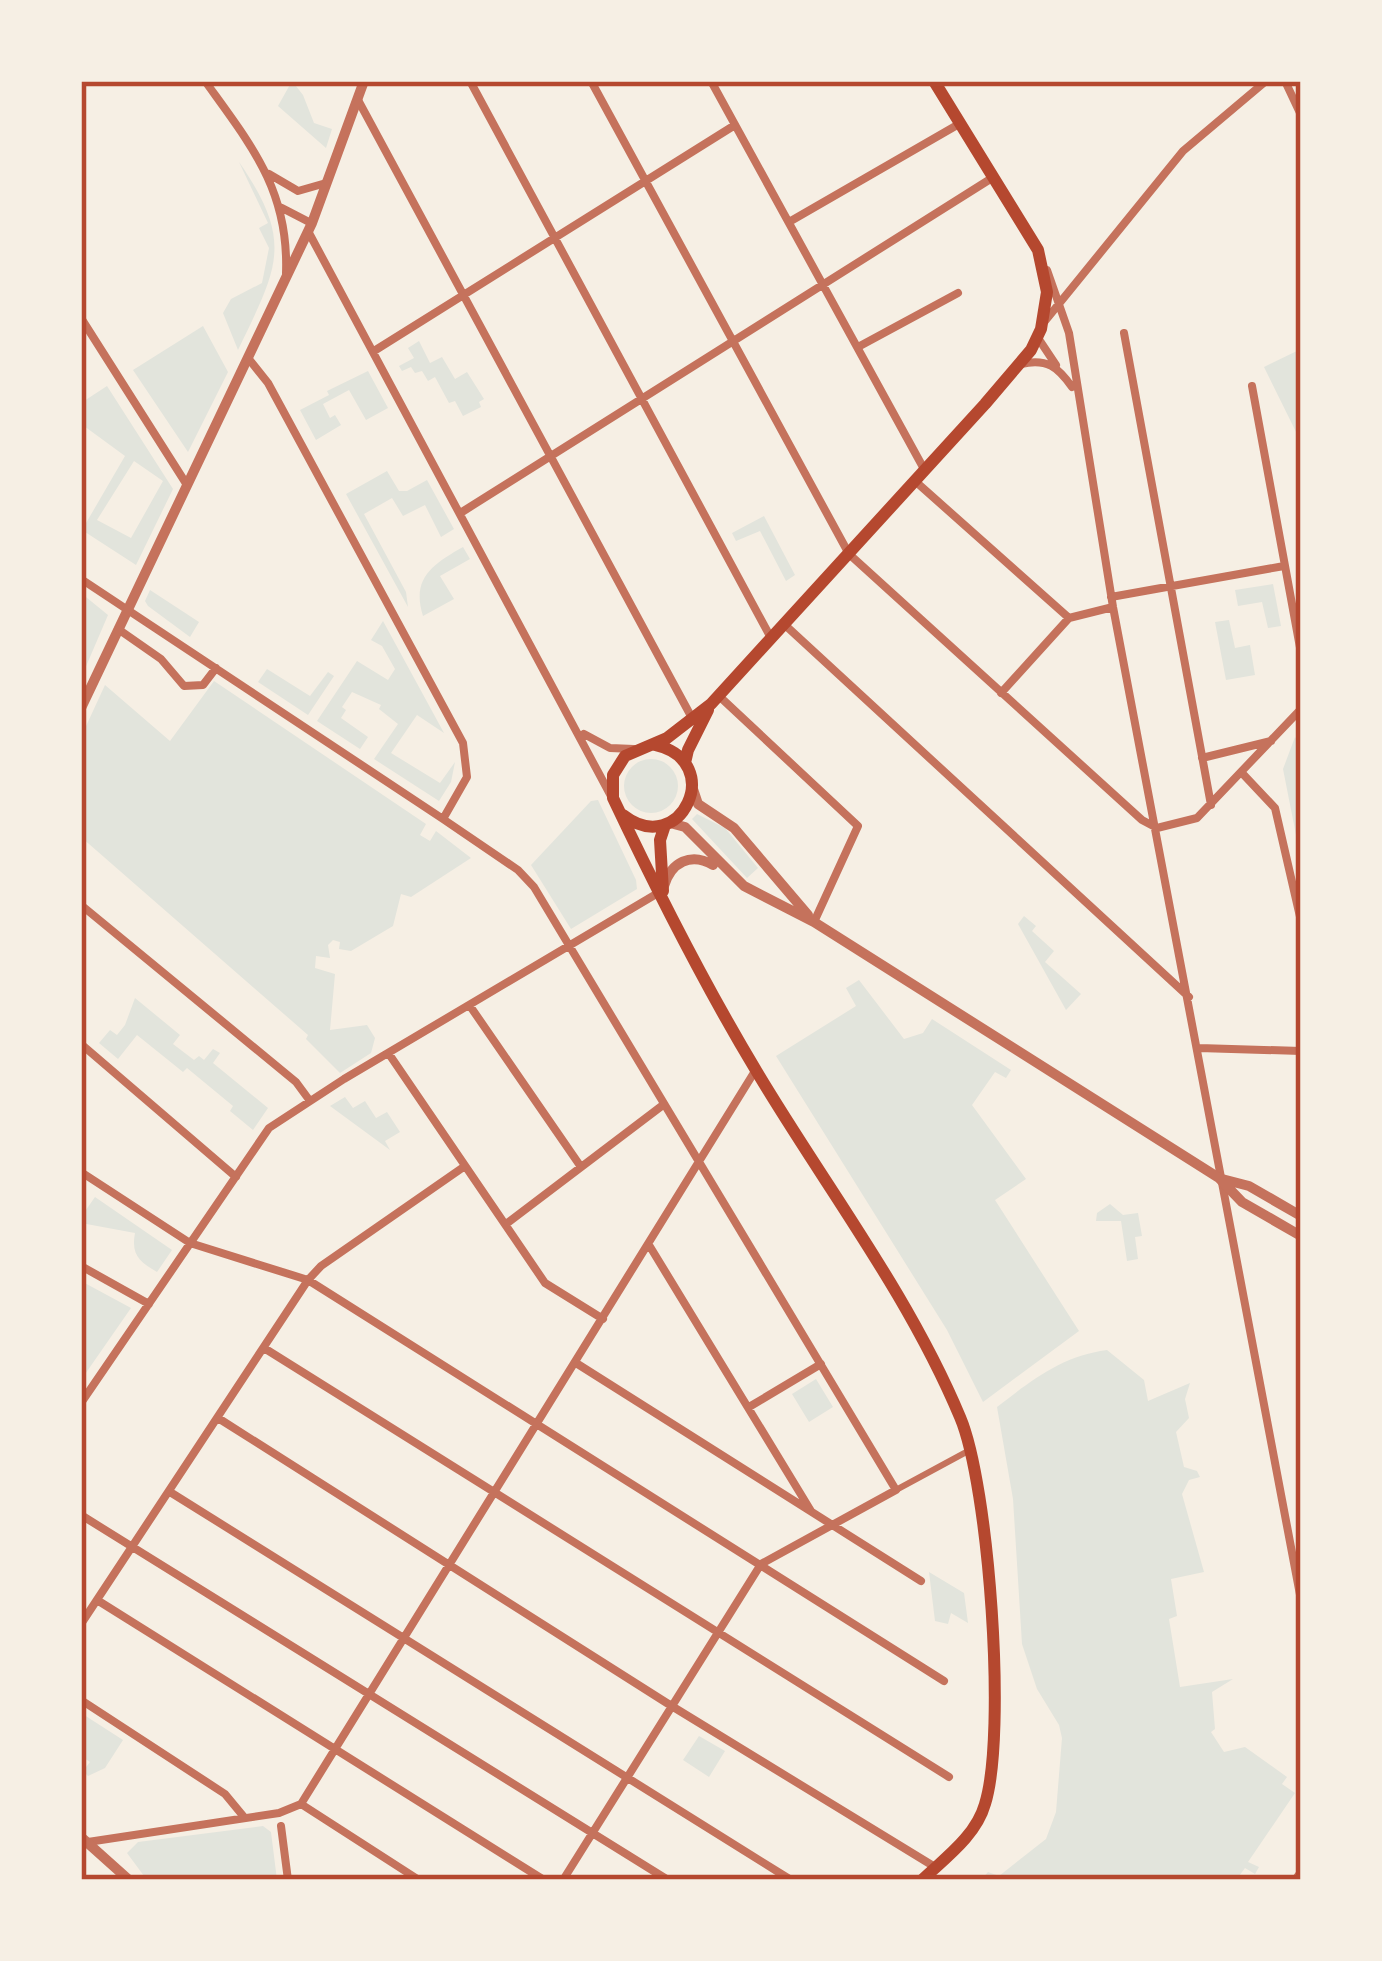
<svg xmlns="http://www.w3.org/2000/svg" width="1382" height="1961" font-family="Poppins,sans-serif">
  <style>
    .green { fill: #e2e4dc; fill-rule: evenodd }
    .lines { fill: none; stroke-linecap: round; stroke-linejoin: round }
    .pedestrian { stroke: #c5725c; stroke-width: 6 }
    .minor { stroke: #c5725c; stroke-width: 8 }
    .tertiary { stroke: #c5725c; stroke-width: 10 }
    .primary { stroke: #b5482f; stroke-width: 12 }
    .neatline { fill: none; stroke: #b5482f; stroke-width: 4.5 }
  </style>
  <rect width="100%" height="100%" fill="#f6efe4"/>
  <path class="green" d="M292,81L303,95L314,123L332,129L326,148L278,106Z
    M239,162C295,243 277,268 238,350L223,313L231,299L262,283L269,248L259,228L268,223Z
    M203,326L228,372L188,452L133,370Z
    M419,341L430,363L442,357L455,379L467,372L484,399L479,402L481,407L463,416L455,401L449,403L435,377L428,381L422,371L415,373L411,367L402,371L399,366L414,358L408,348Z
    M1301,349V439L1300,440L1264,367Z
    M368,371L388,408L366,420L349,390L323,404L330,418L335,415L341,425L316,440L300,410L329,395L327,391Z
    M107,386L173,489L136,565L82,530L125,456L84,426L81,429V403ZM134,461L163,481L131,538L97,520Z
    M387,471L399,491H407L427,480L454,529L441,537L425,505L403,516L392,498L364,514L406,592L408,607L346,494Z
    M764,516L795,575L786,581L760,531L736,541L732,533Z
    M463,547L470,559L440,576L454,599L423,616C411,578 433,564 463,547Z
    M1273,584L1281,626L1268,628L1262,602L1238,606L1235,590Z
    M150,590L199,622L190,637L148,606L145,601Z
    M81,593L108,615L81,678Z
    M1229,620L1235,648L1250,645L1255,675L1226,680L1215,622Z
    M383,621L444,733L417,715L391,753L440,783L455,762L451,782L439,801L374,759L398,724L379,709L381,705L352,692L342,707L346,710L341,718L368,737L360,749L317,721L357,661L388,680L395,669L382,646L371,640Z
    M267,669L310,696L328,672L334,676L308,715L258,682Z
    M214,681L426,824L420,835L430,841L436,831L471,858L411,897L401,894L393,926L351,951L339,949L340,942L333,940L328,945L330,958L316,956L315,968L335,974L330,1030L367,1025L375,1038L371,1053L340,1073L306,1039L308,1035L81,837V737L105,685L170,741Z
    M1295,737L1301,745L1298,845L1283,769Z
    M624 786a27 27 0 1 1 54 0a27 27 0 1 1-54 0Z
    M598,800L636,880L637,889L571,929L531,865L591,801Z
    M697,814L725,828L758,868L747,878L692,819Z
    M1024,916L1036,926L1032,931L1054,951L1045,962L1081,994L1066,1010L1018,924Z
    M859,980L904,1039L923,1033L932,1019L1011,1070L1006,1078L995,1072L972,1105L1026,1179L995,1200L1079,1331L983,1402L947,1330L776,1056L856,1006L846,988Z
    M135,998L180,1035L173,1044L194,1060L199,1056L204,1060L213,1049L220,1053L213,1063L268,1108L253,1130L230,1111L233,1106L187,1068L183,1072L137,1035L118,1059L99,1043L110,1030L117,1035L125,1025Z
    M345,1097L353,1108L365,1101L376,1118L387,1112L400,1132L385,1141L390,1150L330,1106Z
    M95,1197L172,1250L157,1272C139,1261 131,1255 135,1233L81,1223V1217Z
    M1110,1204L1123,1215L1138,1213L1142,1236L1135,1237L1138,1259L1127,1261L1121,1221H1096L1097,1213Z
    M81,1281L131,1308L81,1380Z
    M1107,1350L1144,1380L1148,1401L1190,1383L1185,1399L1189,1418L1176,1432L1184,1467L1197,1471L1200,1477L1189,1480L1182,1494L1204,1572L1171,1579L1177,1616L1169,1619L1180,1687L1233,1679L1212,1692L1215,1729L1211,1732L1224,1752L1245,1747L1287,1777L1282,1784L1295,1793L1248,1862L1259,1867L1255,1874L1245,1868L1236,1880H1225L1218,1875L1210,1880H981L988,1872L999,1876L1046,1839L1056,1812L1062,1738L1059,1725L1037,1689L1022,1644L1013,1499L997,1407C1032,1380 1062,1356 1107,1350Z
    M816,1379L833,1407L809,1422L792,1394Z
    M929,1572L964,1593L968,1623L951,1613L948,1624L935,1621Z
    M81,1713L123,1740L105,1768L88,1776L83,1771L90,1762L81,1756Z
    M699,1736L725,1751L709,1777L683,1760Z
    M263,1826L271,1832L277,1880H147L127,1853L138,1842Z"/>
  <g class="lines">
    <path class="pedestrian" d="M896,1490L970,1450"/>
    <path class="minor" d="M205,81C251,145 289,190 286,273
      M470,81L771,638
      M591,81L849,554L1142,820L1157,828L1197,818L1301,709
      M711,81L924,469
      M1285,81L1301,115
      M358,100L692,718
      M269,174L298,191L326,183
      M282,208L311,223
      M789,222L959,124
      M309,233L611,796
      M1047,270L1069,333L1113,607L1301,1600
      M81,318L187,485
      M1045,321L1183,151L1266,81
      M1124,333L1211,805
      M1038,338L1056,365
      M858,347L958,293
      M374,351L735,125
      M248,358L268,383L463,743L467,777L443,819
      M1021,364C1047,358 1058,367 1072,387
      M1252,386L1301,653
      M915,481L1069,618L1113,607
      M462,512L992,178
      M81,579L443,819L518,870L534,887L896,1490L761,1564L563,1880
      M1111,597L1284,566
      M785,625L1189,997
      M118,629L161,659L184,686L203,685L216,668
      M1001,693L1069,618
      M719,696L858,826L814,922
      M584,734L610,748L634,749
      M1202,758L1271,741
      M1242,773L1275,808L1301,921
      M81,905L296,1082L310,1101
      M470,1006L581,1167
      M81,1044L236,1177
      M1199,1048L1301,1051
      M389,1054L545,1283L603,1319
      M81,1172L190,1243L308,1280L944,1681
      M506,1224L663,1105
      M649,1245L811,1511
      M81,1266L149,1304
      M264,1348L949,1777
      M576,1363L921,1581
      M81,1403L269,1128L344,1079L658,893
      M749,1407L821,1364
      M218,1418L670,1705L935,1867
      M170,1492L791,1880
      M81,1515L668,1880
      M97,1600L544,1880
      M81,1624L308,1280L321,1266L465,1166
      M81,1700L225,1794L244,1817
      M301,1804L419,1880
      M281,1826L288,1880
      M88,1842L279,1813L301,1804L755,1071
      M1295,1880L1301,1872"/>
    <path class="tertiary" d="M81,708L312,223L364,81
      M693,789L698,804L734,828L808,915
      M670,823L685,827L744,886L814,922L1219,1178L1242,1202L1301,1236
      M664,886C671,862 691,852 713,865
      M1222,1179L1249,1186L1301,1216
      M81,1837L129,1880"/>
    <path class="primary" d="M685,763L688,750L708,710
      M623,815C681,860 727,761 655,745
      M663,891L660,840L665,825
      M922,1880C945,1858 976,1836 985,1804C1007,1734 989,1485 960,1417C908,1293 825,1186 757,1072C704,984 657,891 613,798V775L625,756L667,738L711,704L985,404L1031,350L1041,329L1047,292L1038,250L934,81"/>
  </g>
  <rect width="1382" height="1961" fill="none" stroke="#f6efe4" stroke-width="168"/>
  <rect x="84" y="84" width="1214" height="1793" class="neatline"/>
</svg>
